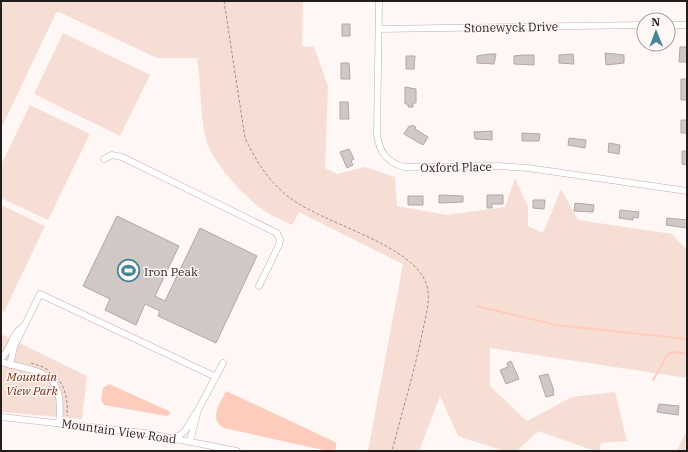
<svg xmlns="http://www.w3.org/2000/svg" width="688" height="452" font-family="'IBM Plex Serif',serif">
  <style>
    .green { fill: #f7ded5 }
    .water { fill: #feccbc }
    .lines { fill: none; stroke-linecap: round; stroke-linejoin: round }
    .stream { stroke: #feccbc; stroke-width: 2 }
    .building { fill: #d1c7c4; stroke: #b1a7a4 }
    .minor-casing { stroke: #bab0ad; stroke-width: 7 }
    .path { stroke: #96918f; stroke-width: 1; stroke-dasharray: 3 2; stroke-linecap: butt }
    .minor { stroke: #fff; stroke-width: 6 }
    .labels { text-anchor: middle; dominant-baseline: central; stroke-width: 3; stroke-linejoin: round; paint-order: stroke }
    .street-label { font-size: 12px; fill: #221e1d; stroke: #fef7f5 }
    .poi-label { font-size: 12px; fill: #221e1d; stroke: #fef7f5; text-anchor: start }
    .park-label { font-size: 12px; font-style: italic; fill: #712b11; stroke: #fef7f5 }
  </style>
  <rect width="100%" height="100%" fill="#fef7f5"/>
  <path class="green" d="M1,1H303L302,46L314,47L328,86L325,168L337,174L365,167L395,177L397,206L447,215L505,207L515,178L528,207V226L543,233L561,189L578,220L672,234L687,250V378L490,348V386L527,421L572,397L615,392L627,441L601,443L599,451H595L538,431L517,451H504L458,436L440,396L419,451H368L403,264L299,212L292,225C282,220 272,216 263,210C243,196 210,160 205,136C200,111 201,83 197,58H157L59,12L56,13L1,129Z
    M63,33L150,75L120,136L34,94Z
    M30,105L90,134L48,220L1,198V165Z
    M1,205L45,226L4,312L1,310Z
    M1,334L87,376L82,419L1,412Z
    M687,430V451H675L677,450Z"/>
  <path class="water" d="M109,384L169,411L170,414L167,416L104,405L101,400L103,388Z
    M226,391L333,441L336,443V449L328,451L224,428C208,419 220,403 226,391Z"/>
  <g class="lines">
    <path class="stream" d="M477,306L556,325L687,339
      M653,380L668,354L674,352L687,354"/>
  </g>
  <path class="building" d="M342,24H350V36H342Z
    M680,47H687V62H679Z
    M605,53L624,55V63L606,65Z
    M489,54H496L494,64L477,63V56Z
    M573,54L574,64L559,63V55Z
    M523,55H534V65L514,64V56Z
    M406,56H415L414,69H406Z
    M341,63H349L350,79H341Z
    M681,79H687V100H681Z
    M405,87L416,89V103H413V107H408V104H405Z
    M340,102H348L349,119H340Z
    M681,120H687V133H681Z
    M412,125L416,127L415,129L428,137L423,145L404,134L409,126L411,127Z
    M492,131V140L475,139L474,132Z
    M522,133L540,134L539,141H522Z
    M569,138L586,140L585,148L568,145Z
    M609,143L620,145L619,154L608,152Z
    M349,149L354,159L351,161L353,165L347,168L340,152Z
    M682,151H687V165L682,164Z
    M439,195L463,196V202L439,203Z
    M487,195H503V204H492V208H487Z
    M408,196H423V205H408Z
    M533,200H545L544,209L533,208Z
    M575,203L594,205L593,212L574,211Z
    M620,210L639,212L638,218L633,217V220L619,218Z
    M117,216L179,246L155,296L165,301L200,228L257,256L216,343L158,316L160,311L145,304L136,325L105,310L110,299L83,286Z
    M667,218L687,220V228L666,225Z
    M511,361L519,379L506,384L500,370L508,367L507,363Z
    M548,374L554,391H553L554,395L546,397L539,376Z
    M659,404L679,406L678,415L657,412Z"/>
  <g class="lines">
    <defs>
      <path id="minor" d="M379,1L377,134C379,152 387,162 404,167L498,166L528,168L687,191
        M668,25H687
        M379,29L644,25
        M104,159L112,155L122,157L277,233L280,240L279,245L259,286
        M1,358C12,350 11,333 23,327
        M1,362C43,373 65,371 59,423
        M10,365L14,347L40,294L216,377
        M1,417L145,433L237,451
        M176,438L185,431L195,414
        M190,441L198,410L223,363"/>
    </defs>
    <use href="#minor" class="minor-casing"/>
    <path class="path" d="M224,1L245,138C255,159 267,179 285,194C319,224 415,243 427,286C431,301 425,319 422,334C414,373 402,412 392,451
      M31,363C59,370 69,389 67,416"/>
    <use href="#minor" class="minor"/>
  </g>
  <defs>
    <symbol id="stadium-ring" viewBox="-11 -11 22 22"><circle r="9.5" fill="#fef7f5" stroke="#438497" stroke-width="1.5"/><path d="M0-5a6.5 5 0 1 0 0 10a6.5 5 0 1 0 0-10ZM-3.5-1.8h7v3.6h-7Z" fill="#438497"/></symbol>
  </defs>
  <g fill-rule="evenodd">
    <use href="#stadium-ring" x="116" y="258" width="25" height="25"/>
  </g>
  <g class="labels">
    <g class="street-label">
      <text transform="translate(511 27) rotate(-1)">Stonewyck Drive</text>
      <text transform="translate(456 167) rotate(-1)">Oxford Place</text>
      <text transform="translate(119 431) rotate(8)">Mountain View Road</text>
    </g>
    <g class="poi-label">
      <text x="144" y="271">Iron Peak</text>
    </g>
    <g class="park-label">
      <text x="32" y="376">Mountain<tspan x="32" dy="14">View Park</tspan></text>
    </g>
  </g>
  <rect width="688" height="452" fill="none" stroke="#221e1d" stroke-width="4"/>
  <g transform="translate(656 32) rotate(359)"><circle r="19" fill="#fef7f5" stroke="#a6a09f"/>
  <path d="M0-3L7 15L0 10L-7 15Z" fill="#438497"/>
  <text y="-6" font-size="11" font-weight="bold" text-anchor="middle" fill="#221e1d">N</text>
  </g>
</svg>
